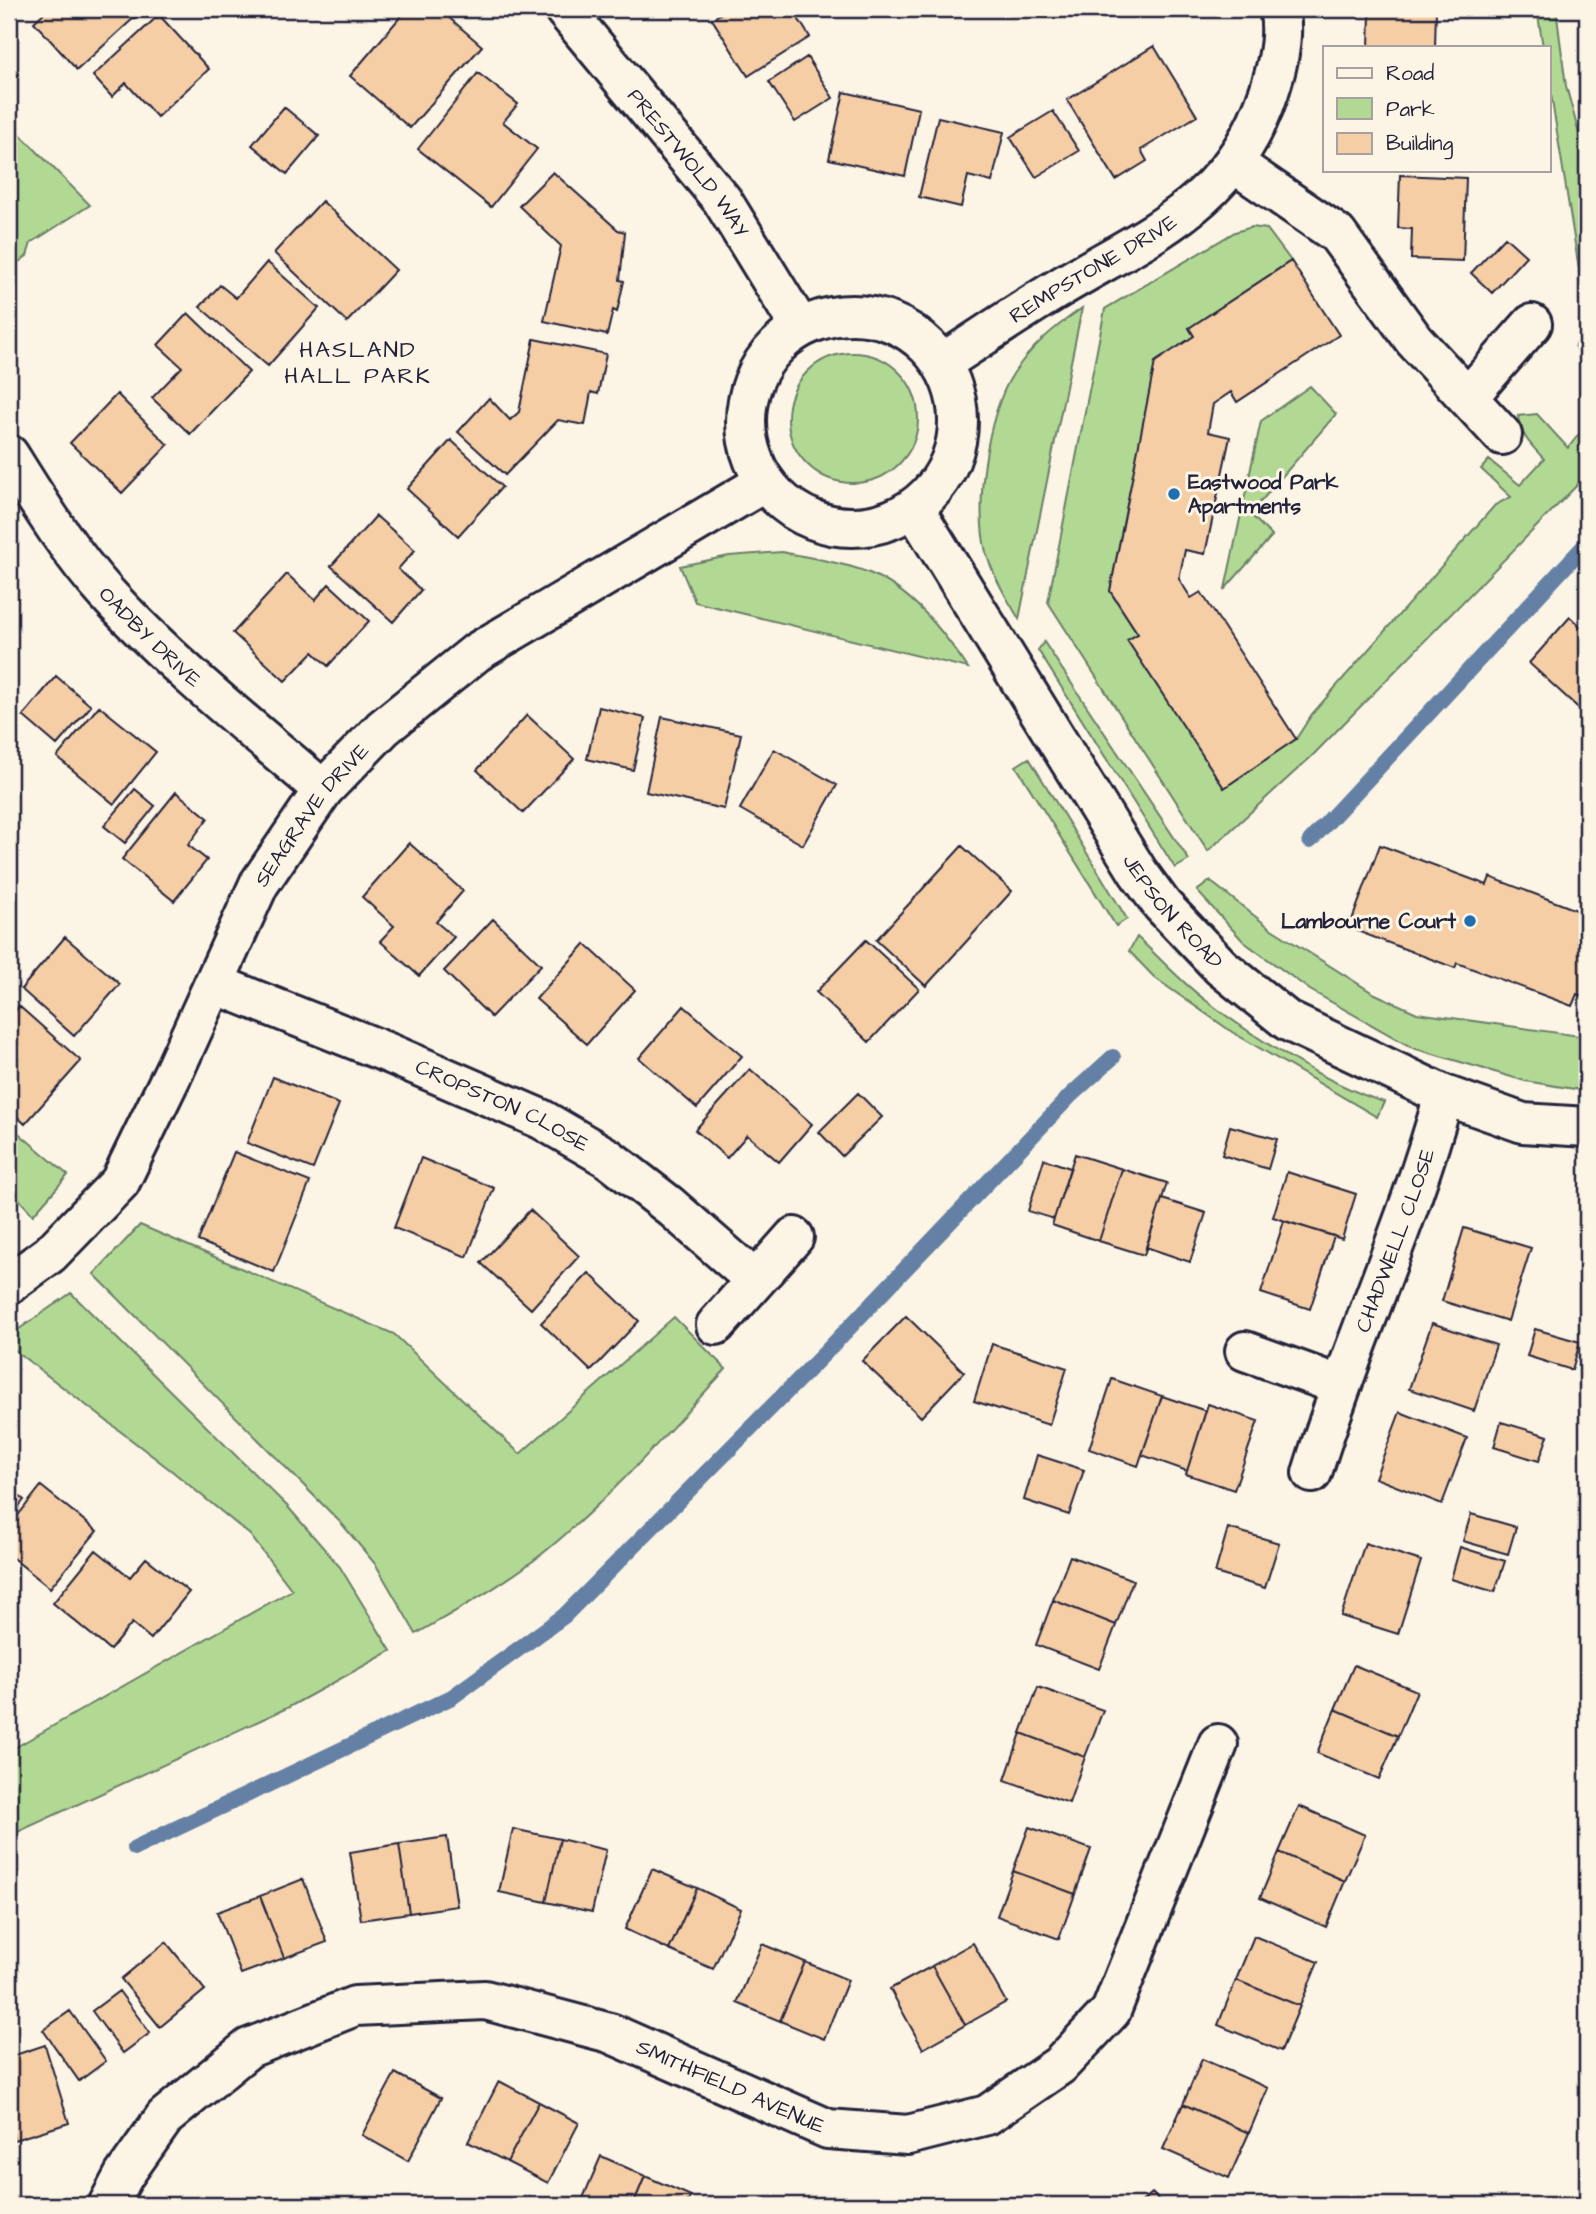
<svg xmlns="http://www.w3.org/2000/svg" width="1596" height="2214" font-family="'Architects Daughter',sans-serif">
  <style>
    .green { fill: #b2d994; stroke: #6a7e68; stroke-width: 2 }
    .lines { fill: none; stroke-linecap: round; stroke-linejoin: round }
    .stream { stroke: #6580a5; stroke-width: 16 }
    .building { fill: #f6cea6; stroke: #22223b; stroke-width: 2 }
    .street-casing { stroke: #22223b; stroke-width: 44 }
    .street { stroke: #fcf5e5; stroke-width: 38 }
    .poi-dot { fill: #1f6fb2; stroke: #fcf5e5; stroke-width: 2.5 }
    .labels { text-anchor: middle; dominant-baseline: central; stroke-width: 6; stroke-linejoin: round; paint-order: stroke }
    .street-label { font-size: 21px; fill: #22223b; stroke: #fcf5e5 }
    .poi-label { font-size: 21px; font-weight: bold; fill: #22223b; stroke: #fcf5e5; text-anchor: start }
    .neighbourhood-label { font-size: 23px; letter-spacing: 2px; fill: #22223b; stroke: #fcf5e5 }
  </style>
  <rect width="100%" height="100%" fill="#fcf5e5"/>
  <filter id="ink" filterUnits="userSpaceOnUse"><feTurbulence type="fractalNoise" baseFrequency=".0143" numOctaves="2"/><feDisplacementMap in="SourceGraphic" scale="14" xChannelSelector="R" yChannelSelector="G"/><feConvolveMatrix kernelMatrix="1 2 1 2 8 2 1 2 1" color-interpolation-filters="sRGB"/></filter>
  <g filter="url(#ink)">
    <path class="green" d="M1537,9H1556L1566,86L1587,163V319L1549,82V47H1543Z
      M9,123L90,205L31,243L27,256L9,269Z
      M1252,227L1267,229L1291,261L1189,328L1194,336L1156,362L1110,591L1138,634L1128,640L1224,787L1296,739L1312,714L1495,505L1511,497L1481,469L1489,460L1520,485L1544,459C1531,445 1521,436 1518,416L1537,414L1568,448L1587,424V475L1311,757L1208,851L1048,602L1105,309L1235,232Z
      M1082,308L1019,619C1006,597 993,576 986,552C974,507 987,413 1013,374C1031,346 1055,327 1082,308Z
      M1587,325V363L1575,347Z
      M788 418a65 65 0 1 1 130 0a65 65 0 1 1-130 0Z
      M1310,386L1336,414L1250,514L1272,536L1225,589L1261,421Z
      M782,552C810,558 841,562 867,572C912,590 942,630 968,668L695,602L680,566L729,556Z
      M1044,642L1189,860L1175,868L1038,650Z
      M1029,758L1127,919L1116,926L1016,766Z
      M1210,881L1270,928L1373,993L1417,1013L1587,1037V1091L1525,1081L1413,1048L1310,990L1244,942L1197,891Z
      M1137,937C1159,957 1180,981 1204,999C1250,1035 1328,1085 1384,1102L1377,1117L1232,1032L1155,978L1129,951Z
      M9,1125L68,1175L33,1215L9,1188Z
      M140,1225L394,1334L520,1454L674,1317L726,1369C667,1433 610,1499 542,1554C503,1585 459,1609 416,1634L376,1565L342,1524L94,1274Z
      M71,1293L288,1507L340,1567L391,1651L289,1707L9,1836V1751L292,1590L250,1535L172,1471L9,1346V1336Z"/>
    <g class="lines">
      <path class="stream" d="M1310,841L1587,543
        M135,1848L452,1697L564,1616L825,1353L1071,1095L1113,1057"/>
    </g>
    <path class="building" d="M48,9H129L136,16L77,70L34,22Z
      M407,9H439L482,46L410,128L350,76Z
      M728,9H792L810,37L748,76L712,19Z
      M1349,9H1436L1435,47H1369L1370,14L1348,13Z
      M159,15L209,69L157,117L126,83L112,97L93,76Z
      M1154,46L1197,116L1141,150L1147,161L1116,180L1067,100Z
      M807,57L833,98L795,122L769,82Z
      M478,73L518,104L503,122L537,149L491,207L418,149Z
      M844,92L919,109L905,176L829,159Z
      M284,107L319,136L287,174L252,145Z
      M1053,111L1079,151L1036,177L1010,137Z
      M938,117L1004,132L992,182L968,176L961,207L919,197Z
      M553,172L618,230L625,232L620,280L624,281L617,312L613,310L607,335L544,321L561,246L519,206Z
      M1400,175L1466,178L1463,261L1411,259L1412,229L1398,228Z
      M322,201L396,270L347,322L274,253Z
      M1505,237L1526,256L1492,293L1471,273Z
      M1291,261L1339,335L1237,402L1231,392L1213,404L1208,432L1230,437L1205,554L1185,550L1179,579L1191,598L1201,592L1296,739L1224,788L1127,640L1138,634L1110,591L1155,362L1194,336L1189,328Z
      M267,262L319,308L268,366L200,307L220,285L236,298Z
      M188,313L249,372L190,434L152,398L182,367L158,345Z
      M534,339L606,354L598,394L591,392L585,425L558,420L505,475L458,432L489,398L510,420L519,412Z
      M117,394L168,445L122,493L70,443Z
      M451,440L502,487L458,536L407,489Z
      M376,516L415,550L398,569L421,590L393,622L331,566Z
      M287,574L315,600L329,584L369,621L328,666L313,652L285,681L233,633Z
      M1570,617L1587,633L1585,714L1529,663Z
      M56,676L91,706L57,745L23,716Z
      M99,706L156,752L114,804L57,757Z
      M599,707L645,718L633,770L587,759Z
      M527,715L574,759L523,813L477,770Z
      M662,717L741,734L724,809L646,792Z
      M774,749L837,785L803,845L740,809Z
      M135,789L155,806L125,843L104,826Z
      M176,792L208,818L188,845L207,860L174,901L122,859Z
      M409,843L463,891L436,922L454,937L419,976L380,941L394,926L362,897Z
      M1380,845L1487,885L1490,877L1587,914V998L1577,994L1572,1006L1457,963L1455,968L1349,928Z
      M962,846L1012,891L926,986L876,940Z
      M493,919L541,965L491,1017L444,971Z
      M65,937L120,984L74,1036L21,989Z
      M866,940L919,989L869,1042L816,992Z
      M585,944L635,990L587,1044L536,999Z
      M19,1006L81,1061L25,1124L9,1109V1018Z
      M684,1006L742,1056L697,1108L639,1058Z
      M750,1069L812,1124L779,1162L747,1135L727,1158L695,1130Z
      M273,1077L339,1104L313,1169L247,1143Z
      M858,1093L882,1117L842,1156L819,1132Z
      M1230,1126L1277,1139L1268,1169L1222,1155Z
      M234,1152L310,1182L274,1272L198,1241Z
      M1075,1154L1122,1169L1099,1241L1052,1225Z
      M421,1158L494,1188L467,1257L394,1228Z
      M1044,1159L1070,1168L1054,1219L1028,1211Z
      M1122,1169L1167,1183L1144,1255L1099,1241Z
      M1287,1172L1356,1194L1342,1239L1273,1217Z
      M1162,1199L1206,1213L1190,1262L1146,1247Z
      M530,1210L579,1256L531,1309L481,1263Z
      M1284,1221L1334,1236L1310,1309L1261,1293Z
      M1464,1228L1531,1248L1508,1321L1442,1301Z
      M589,1273L639,1321L591,1371L541,1323Z
      M906,1316L964,1372L921,1417L862,1361Z
      M1432,1323L1496,1345L1474,1411L1409,1389Z
      M1535,1329L1580,1342L1572,1370L1527,1356Z
      M992,1344L1067,1368L1049,1425L974,1401Z
      M1112,1379L1162,1396L1138,1466L1089,1449Z
      M1162,1396L1206,1411L1187,1471L1142,1455Z
      M1208,1404L1258,1421L1234,1490L1186,1474Z
      M1400,1412L1467,1438L1442,1504L1375,1478Z
      M1501,1422L1548,1436L1539,1461L1494,1447Z
      M1037,1455L1084,1470L1069,1515L1024,1500Z
      M41,1486L97,1531L50,1588L9,1555V1527Z
      M9,1488L24,1500L9,1519Z
      M1471,1514L1516,1527L1508,1554L1463,1541Z
      M1228,1528L1279,1543L1265,1588L1215,1573Z
      M1365,1543L1421,1561L1398,1634L1341,1616Z
      M1460,1547L1505,1561L1495,1592L1451,1579Z
      M96,1550L130,1577L146,1558L189,1592L151,1639L132,1623L110,1650L53,1603Z
      M1070,1556L1133,1580L1116,1625L1053,1600Z
      M1053,1600L1116,1625L1099,1669L1036,1645Z
      M1354,1665L1417,1691L1398,1736L1335,1709Z
      M1038,1687L1103,1710L1085,1757L1021,1733Z
      M1335,1709L1398,1736L1379,1779L1317,1753Z
      M1021,1733L1085,1757L1069,1803L1005,1780Z
      M1299,1806L1365,1835L1345,1881L1279,1852Z
      M1029,1827L1091,1849L1075,1894L1013,1871Z
      M513,1829L560,1839L546,1902L499,1892Z
      M447,1837L457,1906L409,1913L399,1844Z
      M560,1839L606,1850L592,1912L546,1902Z
      M399,1844L409,1913L361,1920L350,1852Z
      M1279,1852L1345,1881L1326,1927L1260,1898Z
      M652,1869L697,1888L669,1950L625,1929Z
      M1013,1871L1075,1894L1059,1939L997,1916Z
      M303,1879L327,1942L284,1958L260,1896Z
      M697,1888L741,1909L713,1969L669,1950Z
      M260,1896L284,1958L241,1974L217,1912Z
      M1254,1936L1318,1962L1300,2006L1236,1980Z
      M166,1942L205,1990L160,2027L121,1979Z
      M973,1943L1006,2002L965,2025L932,1966Z
      M762,1944L805,1962L780,2021L737,2003Z
      M805,1962L848,1980L824,2039L780,2021Z
      M932,1966L965,2025L923,2049L890,1989Z
      M1236,1980L1300,2006L1281,2051L1218,2025Z
      M119,1991L150,2033L123,2053L92,2011Z
      M70,2011L106,2061L79,2081L43,2030Z
      M45,2045L69,2123L14,2140L9,2121V2057Z
      M1202,2059L1268,2088L1249,2133L1183,2104Z
      M395,2073L441,2098L408,2161L362,2135Z
      M499,2081L539,2102L507,2162L468,2142Z
      M539,2102L579,2123L548,2183L507,2162Z
      M1183,2104L1249,2133L1229,2178L1163,2149Z
      M601,2156L645,2176L633,2205H580Z
      M645,2176L691,2196L686,2205H633Z
      M1152,2193L1164,2205H1138Z"/>
    <g class="lines">
      <defs>
        <g id="street">
          <path id="s1" d="M564,9L722,200L800,327"/>
          <path d="M1235,164L1337,234L1414,340L1502,435"/>
          <circle cx="852" cy="421" r="106"/>
          <path id="s2" d="M942,363C981,338 1019,312 1059,288C1152,232 1232,204 1269,92C1277,68 1285,34 1279,9"/>
          <path d="M1468,397L1532,324"/>
          <path id="s3" d="M9,455C39,503 69,552 107,594C172,665 250,727 323,790"/>
          <path id="s4" d="M914,508L1138,872L1162,905L1221,967L1288,1021L1444,1095L1523,1123L1587,1127"/>
          <path id="s5" d="M215,984L391,1054L541,1119L608,1158L670,1206L755,1280"/>
          <path id="s6" d="M9,1284L50,1254L120,1182L175,1069L259,884L323,790L383,728L477,652L765,482"/>
          <path d="M716,1325L794,1237"/>
          <path d="M1245,1351L1339,1385"/>
          <path id="s7" d="M1312,1473C1351,1345 1409,1224 1444,1095"/>
          <path id="s8" d="M108,2205L124,2175L165,2117L249,2048L355,2006L485,2000L610,2033L828,2129L908,2135L987,2115L1060,2065L1111,2011L1218,1744"/>
        </g>
      </defs>
      <use href="#street" class="street-casing"/>
      <use href="#street" class="street"/>
    </g>
  </g>
  <g class="poi-dot">
    <circle cx="1174" cy="494" r="7"/>
    <circle cx="1470" cy="921" r="7"/>
  </g>
  <g class="labels">
    <g class="street-label">
      <text stroke="none"><textPath href="#s1" startOffset="198">PRESTWOLD WAY</textPath></text>
      <text stroke="none"><textPath href="#s2" startOffset="178">REMPSTONE DRIVE</textPath></text>
      <text stroke="none"><textPath href="#s3" startOffset="231">OADBY DRIVE</textPath></text>
      <text stroke="none"><textPath href="#s6" startOffset="567">SEAGRAVE DRIVE</textPath></text>
      <text stroke="none"><textPath href="#s4" startOffset="480">JEPSON ROAD</textPath></text>
      <text stroke="none"><textPath href="#s5" startOffset="312">CROPSTON CLOSE</textPath></text>
      <text stroke="none"><textPath href="#s7" startOffset="247">CHADWELL CLOSE</textPath></text>
      <text stroke="none"><textPath href="#s8" startOffset="719">SMITHFIELD AVENUE</textPath></text>
    </g>
    <g class="poi-label">
      <text x="1188" y="482">Eastwood Park<tspan x="1188" dy="24">Apartments</tspan></text>
      <text x="1456" y="921" text-anchor="end">Lambourne Court</text>
    </g>
    <g class="neighbourhood-label">
      <text x="358" y="350">HASLAND<tspan x="358" dy="26">HALL PARK</tspan></text>
    </g>
  </g>
  <rect width="1596" height="2214" fill="none" stroke="#fcf5e5" stroke-width="35"/>
  <rect x="18" y="18" width="1561" height="2179" fill="none" stroke="#22223b" stroke-width="2.5" filter="url(#ink)"/>
  <rect x="1323" y="46" width="228" height="126" fill="#fcf5e5" stroke="#a5a1a1" stroke-width="2"/>
  <rect x="1337" y="68" width="35" height="10" fill="#fcf5e5" stroke="#a5a1a1" stroke-width="2"/>
  <text x="1386" y="80" font-size="21" fill="#22223b">Road</text>
  <rect x="1337" y="98" width="35" height="21" fill="#b2d994" stroke="#a5a1a1" stroke-width="2"/>
  <text x="1386" y="116" font-size="21" fill="#22223b">Park</text>
  <rect x="1337" y="133" width="35" height="21" fill="#f6cea6" stroke="#a5a1a1" stroke-width="2"/>
  <text x="1386" y="150" font-size="21" fill="#22223b">Building</text>
</svg>
